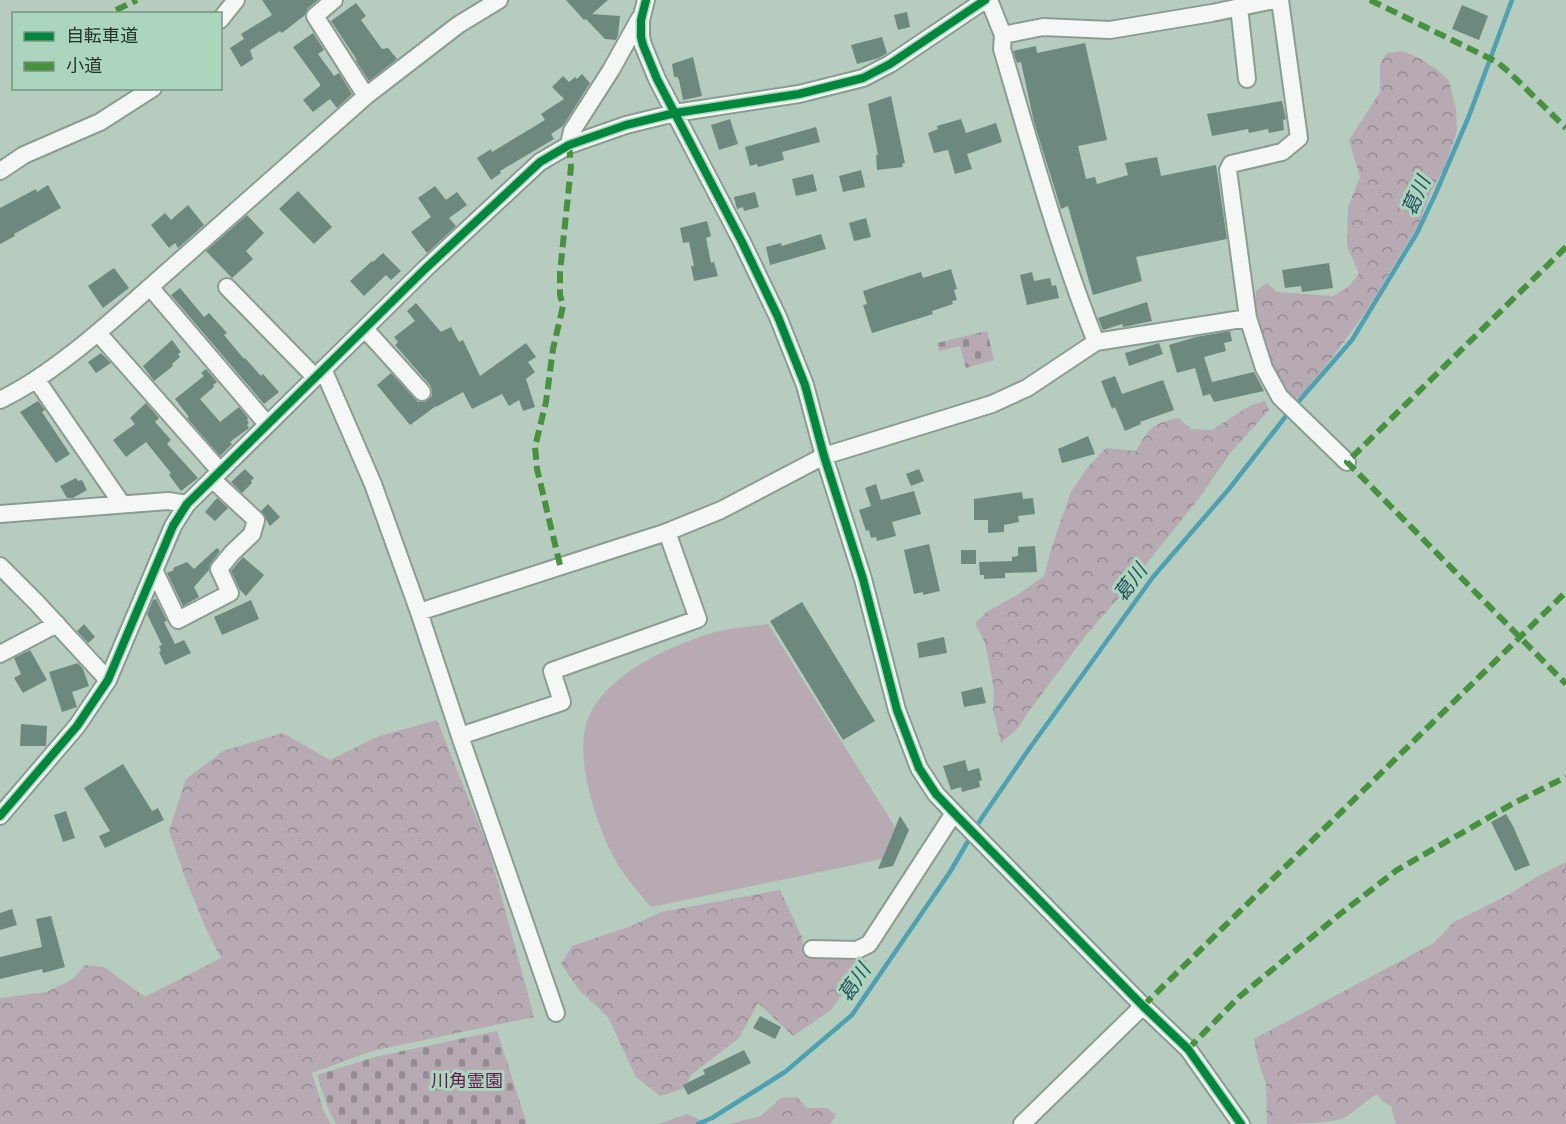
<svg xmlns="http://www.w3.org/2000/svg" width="1566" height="1124" font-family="'Varela Round','Noto Sans JP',sans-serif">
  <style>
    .forest { fill: url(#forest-crowns) }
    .cemetery { fill: url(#cemetery-stones) }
    .park { fill: #b7aab3 }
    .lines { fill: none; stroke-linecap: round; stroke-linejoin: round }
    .stream { stroke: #4da1b0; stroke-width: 4.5 }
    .building { fill: #6d887f }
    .minor-casing { stroke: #8b9d93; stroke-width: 20 }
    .minor { stroke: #f4f7f5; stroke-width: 16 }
    .quiet { stroke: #48913f; stroke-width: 6; stroke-dasharray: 12 6; stroke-linecap: butt }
    .cycleway-casing { stroke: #acd5bd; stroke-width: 11 }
    .cycleway { stroke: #00873e; stroke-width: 8 }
    .labels { text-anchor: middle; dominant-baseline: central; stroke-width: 6; stroke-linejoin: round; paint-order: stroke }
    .park-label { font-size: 18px; fill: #661652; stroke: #acd5bd }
    .water-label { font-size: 20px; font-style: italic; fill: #26515e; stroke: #acd5bd }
  </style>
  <defs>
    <pattern id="forest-crowns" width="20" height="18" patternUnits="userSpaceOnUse" patternTransform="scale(1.5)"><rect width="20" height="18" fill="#b7aab3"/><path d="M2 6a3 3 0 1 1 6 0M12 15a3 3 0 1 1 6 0" fill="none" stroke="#958b92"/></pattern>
    <pattern id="cemetery-stones" width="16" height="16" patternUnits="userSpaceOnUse" patternTransform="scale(1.5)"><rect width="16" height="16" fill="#b7aab3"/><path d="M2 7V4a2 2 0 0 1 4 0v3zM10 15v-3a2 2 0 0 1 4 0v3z" fill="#958b92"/></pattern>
  </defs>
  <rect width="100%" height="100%" fill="#b5ccbe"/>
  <path class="forest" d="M1403,51L1421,59L1439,71L1449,81L1456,109L1457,131L1445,166L1431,192L1419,224L1367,310L1335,354L1306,390L1299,397L1290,400L1270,367L1258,321L1252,312L1257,290L1267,283L1277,292L1333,296L1348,287L1359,274L1347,246L1348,207L1360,177L1349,140L1380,92V63L1387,53Z
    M1265,401L1269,410L1231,452L1200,497L1123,593L1087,634L1029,711L1018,728L1001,743L993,710L994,690L990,668L985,643L975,623L988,611L1019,594L1044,576L1052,546L1071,492L1087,468L1106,448L1136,451C1150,427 1151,424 1179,418L1191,429L1212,430L1251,405Z
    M437,720L489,850L534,1017L372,1051L312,1073L324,1112L331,1124H0V998L47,992L73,979L85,965L104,967L145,997L221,958L208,933L187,883L169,831L186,779L223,751L283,733L330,760L379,736Z
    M1566,862V1124H1396L1391,1106L1383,1102L1377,1094C1365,1100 1356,1112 1342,1119C1324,1124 1288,1124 1267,1124L1266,1084L1258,1060L1254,1039L1434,943L1454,922L1508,895L1535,878Z
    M780,890L802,937L803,955L867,960L831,1010L793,1036L758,1003L739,1038L691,1075L685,1088L660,1096L636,1077L608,1017L580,991L561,964L572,946L631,926L661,912Z
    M797,1097L807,1108H827L836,1115L830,1124H729L761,1116L781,1098Z
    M687,1114L709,1124H658Z"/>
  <path class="cemetery" d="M987,331L994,360L966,368L960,346L939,351L937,343Z
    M497,1031L527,1124H336L329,1111L317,1075L375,1057Z"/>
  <path class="park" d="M768,624L895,827L882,859L651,907C641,895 631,884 622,871C599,837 570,753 590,714C610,673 668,647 709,634C727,628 749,627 768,624Z"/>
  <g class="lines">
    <path class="stream" d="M698,1124L712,1118L785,1072L852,1015L950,872L981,819L1029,749L1153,577L1229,489L1286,416L1352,340L1417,233L1435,195L1469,116L1512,0"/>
  </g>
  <path class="building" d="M262,0H318L308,8L305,15L282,33L280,31L250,50L253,59L241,67L230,48L244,39L241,34L272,15Z
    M566,0H608L592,14L620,16L618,35L616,40L605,39L586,19L584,20Z
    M356,3L366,16L361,20L382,49L388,48L397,59L369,81L356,61L357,60L331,21Z
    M1462,5L1488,16L1479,40L1452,29Z
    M907,12L910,27L898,30L894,15Z
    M313,33L324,50L318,54L334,76L339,73L352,94L337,108L330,99L313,112L303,100L320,86V84L293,47Z
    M882,37L887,53L879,58L857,64L851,45Z
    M1085,43L1107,140L1078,146L1086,179L1095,177L1097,184L1128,175L1125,163L1157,157L1161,176L1216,165L1227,239L1136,257L1142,281L1093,295L1068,206L1061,209L1034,122L1021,62L1017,63L1013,51L1036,46L1037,53Z
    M693,57L702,96L683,100L679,80L677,77H674L672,64Z
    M582,74L590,83L563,126L551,134L554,139L500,171L501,173L491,180L477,158L491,149L492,152L545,120L541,114L564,99L552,87L563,76L569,82L575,77L577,79Z
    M891,96L905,163L902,164L903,167L877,170L876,155H878L868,104Z
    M1282,101L1286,119L1283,120L1284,130L1269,133L1268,129L1249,133L1248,129L1212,136L1207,114Z
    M730,119L738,144L719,150L711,125Z
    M961,119L966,133L996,123L1002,142L967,154L972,169L955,174L948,150L934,153L928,133L938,129L937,126Z
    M816,127L820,142L782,152L784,160L758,167L757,164L750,166L745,147Z
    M861,170L865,187L843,192L839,176Z
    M813,174L817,191L796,196L792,179Z
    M48,185L61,208L14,234L15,236L0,244V208L36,189L37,192Z
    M435,186L446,200L457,192L467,205L449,218L456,226L427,253L411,232L431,217L418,198Z
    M298,191L332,227L314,244L279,209Z
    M755,192L759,207L744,211L743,207L737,209L734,197Z
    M188,205L204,225L178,248L175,243L169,248L151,225L165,213L171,220Z
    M247,215L264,233L246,251L253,259L232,278L206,251Z
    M866,218L871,237L854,241L849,223Z
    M707,221L711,236L706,238L711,263L714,262L718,276L694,281L691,266H694L689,242L683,243L680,228Z
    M821,234L826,249L770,265L766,247L781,243L782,246Z
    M383,253L401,271L391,280L386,275L364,296L350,281L372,261L373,262Z
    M1329,263L1333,288L1302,292L1301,286L1285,288L1282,270Z
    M114,268L129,288L103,308L88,286Z
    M951,269L957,289L954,290L957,300L952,301L953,304L932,311L933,314L872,333L863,305L867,304L863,291L921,272L923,278Z
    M1032,272L1034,281L1050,278L1052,286L1056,285L1059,298L1027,305L1020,275Z
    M180,288L204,317L209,313L227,333L224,335L244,359L245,358L261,376L263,374L279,392L264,404L171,295Z
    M1147,302L1152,321L1123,327L1122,324L1103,330L1098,318Z
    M416,303L441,332L451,327L459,342L463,340L480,376L526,343L536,357L528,362L535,372L526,379L535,407L523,411L519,400L509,406L502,394L472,409L463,392L436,407V406L410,425L377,385L391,373L418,402H425L432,396V390L430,385L395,345L398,342L394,337L415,321L407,311Z
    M1230,331L1232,341L1224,343L1226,351L1204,357L1212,382L1254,372L1264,391L1214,402L1210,394L1203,396L1195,368L1177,373L1169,345L1196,337Z
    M172,340L181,352L178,354L180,357L172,364L173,366L154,381L143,366Z
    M1159,343L1163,354L1129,366L1125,353Z
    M101,353L111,363L96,373L88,362Z
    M206,369L217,382L213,385L214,387L200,399L220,422L239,407L248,418L247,420L249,423L247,425L249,428L230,442L232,444L220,456L187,418L189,417L175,399L204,376L201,373Z
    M1115,376L1122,394L1163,380L1174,410L1140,422L1141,424L1125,431L1115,407L1112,409L1101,381Z
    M38,401L45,410L42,412L70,454L56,463L20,412Z
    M146,403L159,418L155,422L171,440L167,444L198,478L181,491L169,475L171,473L146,442L126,457L113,440L135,424L130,418Z
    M1088,436L1095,454L1062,463L1058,449Z
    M245,469L254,478L251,481L252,483L242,493L231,482Z
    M919,469L924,481L911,486L906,474Z
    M76,478L78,481L82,480L87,490L73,498H67L60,486Z
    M876,484L881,500L914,491L921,514L892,522L896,536L877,541L876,537L871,538L869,530L866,531L859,510L871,506L865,488Z
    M1022,492L1023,499L1033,498L1035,514L1018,516L1019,522L1004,525V532L988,533V520H974V499Z
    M217,498L228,508L215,521L205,512Z
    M268,504L280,517L270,526L261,511Z
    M929,544L940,591L923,595V592L914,594L904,550Z
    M1035,546L1037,572L1005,573V578L984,579V575H980L979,562L1012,561V557L1018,556V547Z
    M217,548L220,551L211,563L209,570L194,587L199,597L183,606L167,573L174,570L173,568L187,562L194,569Z
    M961,550H976V564H961Z
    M243,557L264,575L246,596L240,590L231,571Z
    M156,599L167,621L164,622L175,644L184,640L191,653L165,665L159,652L161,651L159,646L162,645L147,614L153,600Z
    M251,600L259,619L222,635L214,617Z
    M802,602L875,721L843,740L770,621Z
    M84,624L95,637L88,643L77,631Z
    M944,637L947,653L919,658L917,643Z
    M30,650L47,680L23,693L14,678L21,674L14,658Z
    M78,663L83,669L89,686L72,692L77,707L62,712L49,672Z
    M982,687L986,703L964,707L961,692Z
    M21,724L47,726L46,746H20Z
    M965,760L968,771L979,768L982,780L979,781L980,787L962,792L961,787L951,790L943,766Z
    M123,764L152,811L158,808L164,820L105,848L99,836L110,831L84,788Z
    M66,811L75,838L63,842L54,815Z
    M1506,814L1513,826L1530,865L1515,871L1491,822Z
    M900,816L909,830L893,866L878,869Z
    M12,909L17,925L0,930V913Z
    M51,916L65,967L43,973L42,969L0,979V957L42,947L36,919Z
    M760,1016L781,1027L775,1039L753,1028Z
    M744,1050L751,1063L688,1095L683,1085L705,1074L703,1070Z"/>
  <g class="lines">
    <defs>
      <path id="minor" d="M646,0L641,20V37L643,45L657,79L742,242L778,317L805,385L824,456L863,579L897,710L919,768L936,794L954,813L1143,1006L1188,1049L1241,1124
        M989,0L1003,35L1002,49C1031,147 1058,247 1096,342
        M1280,0L1299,138L1282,152L1231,164L1228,170L1248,318L1264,368L1280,397L1347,462
        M1239,7L1247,79
        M220,20L236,0
        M1003,35L1043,27L1110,30L1212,13L1274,0
        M366,96L458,25L499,0
        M569,145L572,131L611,70L640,18
        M0,171L24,155L100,122L153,88
        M150,287L366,96L315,16L334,0
        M227,287L315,377
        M365,329L422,392
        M98,333L220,471
        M323,369L373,484L419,612L460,736L556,1013
        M36,379L122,504
        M0,400C52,375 106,326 150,287L267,424
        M0,514L168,501L187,504
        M0,566L36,602L108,680
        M155,572L178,620L230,593L219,569L232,553L252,534L256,520L212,479
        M419,612L667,532L721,510L824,456L992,404L1027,388L1096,342L1248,318
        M0,654L57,624
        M460,736L562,702L552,671L698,619L667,532
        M0,816L77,726L108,680L173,526L187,504L425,269L540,162L569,145L626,125L675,113L799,94L863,78L890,64L985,0
        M812,949L857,950L869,944L954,813
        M1022,1124L1143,1006"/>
    </defs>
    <use href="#minor" class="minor-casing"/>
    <use href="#minor" class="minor"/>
    <path class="quiet" d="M1370,0L1497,62L1509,72L1566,128
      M116,10L137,0
      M1566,247L1347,462L1566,684
      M560,565L537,469L535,447L546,402L553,349L563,306L560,295V272L571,167L569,145
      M1143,1006L1566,592
      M1188,1049L1239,997L1340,914L1397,870L1514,803L1566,777"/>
    <defs>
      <path id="cycleway" d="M646,0L641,20V37L643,45L657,79L742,242L778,317L805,385L824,456L863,579L897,710L919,768L936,794L954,813L1143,1006L1188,1049L1241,1124
        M0,816L77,726L108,680L173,526L187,504L425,269L540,162L569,145L626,125L675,113L799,94L863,78L890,64L985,0"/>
    </defs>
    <use href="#cycleway" class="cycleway-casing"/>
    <use href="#cycleway" class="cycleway"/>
  </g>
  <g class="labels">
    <g class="park-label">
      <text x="467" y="1081">川角霊園</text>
    </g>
    <g class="water-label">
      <text transform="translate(1417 196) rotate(-66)">葛川</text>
      <text transform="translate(1131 583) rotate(-53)">葛川</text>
      <text transform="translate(855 983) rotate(-56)">葛川</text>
    </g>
  </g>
  <rect x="12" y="12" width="210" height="78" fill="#acd5bd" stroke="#769583" stroke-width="1.5"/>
  <rect x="24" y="32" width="30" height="9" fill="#00873e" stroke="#769583" stroke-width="1.5"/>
  <text x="66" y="42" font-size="18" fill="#24342b">自転車道</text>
  <rect x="24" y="62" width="30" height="9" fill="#48913f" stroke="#769583" stroke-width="1.5"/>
  <text x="66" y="72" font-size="18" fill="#24342b">小道</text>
</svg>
